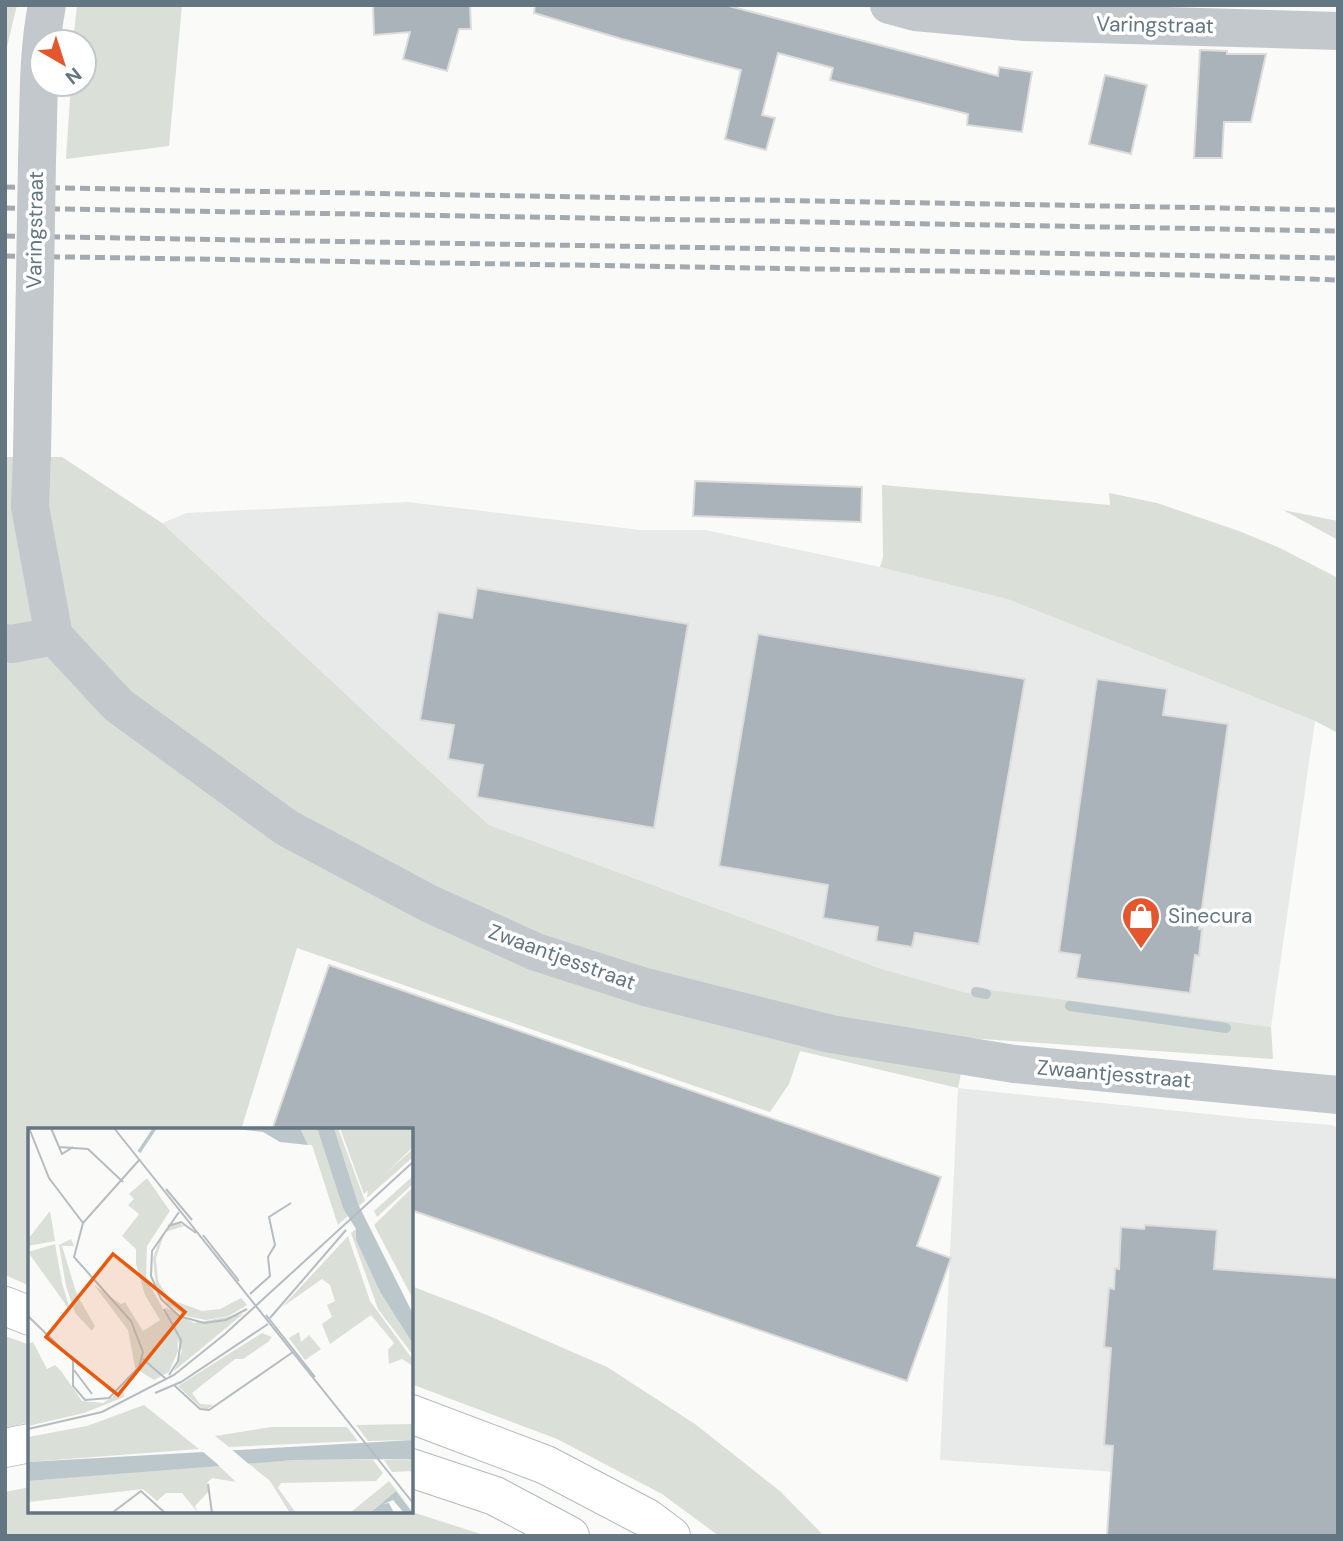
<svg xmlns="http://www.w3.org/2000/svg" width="1343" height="1541" font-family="'DM Sans',sans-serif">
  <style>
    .built { fill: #e8e9e9 }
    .green { fill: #dadfd7 }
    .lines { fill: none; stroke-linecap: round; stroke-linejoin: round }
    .stream { stroke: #bbc7cb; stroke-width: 10 }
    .building { fill: #aab3b9; stroke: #dcdcda; stroke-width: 2 }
    .highway-casing { stroke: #b4b9bd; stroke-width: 40 }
    .street { stroke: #c3c8cc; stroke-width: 38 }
    .highway { stroke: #fff; stroke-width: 38 }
    .rail { stroke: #a2aab0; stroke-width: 5; stroke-dasharray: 10 5; stroke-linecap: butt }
    .street-bridge { stroke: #c3c8cc; stroke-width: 38 }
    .labels { text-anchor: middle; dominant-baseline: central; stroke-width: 7; stroke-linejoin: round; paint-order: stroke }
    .street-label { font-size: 21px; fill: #657683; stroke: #fff }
    .poi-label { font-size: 21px; fill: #657683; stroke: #fff; text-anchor: start }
    .inset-river { fill: none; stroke: #bbc7cb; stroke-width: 3.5 }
    .inset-road { fill: none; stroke: #b5bdc2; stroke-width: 2 }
    .view { fill: #e8590c; fill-opacity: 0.15; stroke: #e8590c; stroke-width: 3.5 }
    .inset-edge { fill: none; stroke: #657683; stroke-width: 3.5 }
  </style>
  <rect width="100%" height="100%" fill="#fafaf8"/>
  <path class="built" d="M408,502L640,530H705L880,567L1010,600L1315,721L1271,1027L977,988L975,994L967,993L882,969L489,825L381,727L162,523L187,513Z
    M958,1088L1255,1119L1332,1125L1338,1128V1487L940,1460Z"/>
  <path class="green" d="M5,5H17L5,55Z
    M77,5H182L169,146L66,159L71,84H84V42H73Z
    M5,457H62L162,523L381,727L489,825L882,969L967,993L975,994L977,988L1271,1027L1273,1059L968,1038L958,1088L800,1051L789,1084L770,1112L297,948L241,1130H30V1286L5,1275Z
    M882,485L1110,505L1109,493L1157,503L1239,531L1280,548L1338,578V733L1315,721L1010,600L880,567L883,557Z
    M1283,510L1338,521V540Z
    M411,1286L487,1315L607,1367L695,1424L781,1492L824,1536H719L662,1494L557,1439L411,1384Z
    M5,1336L30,1345V1422L5,1428Z
    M30,1487V1511H409L487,1536H256L241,1534L240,1536H5V1492Z"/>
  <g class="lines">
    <path class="stream" d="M976,992L986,994
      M1070,1006L1226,1028"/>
  </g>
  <path class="building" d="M373,5H470L471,29H459L447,71L403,59L410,32L374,35Z
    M535,5H725L998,76L999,67L1032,72L1022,132L967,125L968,114L830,80L833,68L778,53L762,115L775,118L766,150L725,139L741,70L622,39L534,13Z
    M1200,50L1227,51V54H1266L1251,122H1224L1222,158H1194Z
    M1105,75L1147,85L1131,154L1089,144Z
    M695,481L862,487L861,522L693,516Z
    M477,588L688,624L654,828L477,797L483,765L448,759L454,725L420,720L438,612L472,618Z
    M758,634L1025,679L979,944L915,933L912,947L876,941L878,927L823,918L828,885L719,866Z
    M1097,679L1167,689L1163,715L1228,724L1199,929H1202L1199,956L1195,955L1190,993L1076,978L1080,955L1059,952Z
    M329,965L941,1177L917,1246L951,1258L907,1381L411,1210V1130H272Z
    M1145,1225L1217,1230L1214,1269L1338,1278V1536H1107L1113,1446L1104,1445L1111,1348L1104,1347L1109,1288L1114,1289L1115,1268L1119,1269L1121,1227L1144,1229Z"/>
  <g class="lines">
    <defs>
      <path id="highway" d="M5,1306L30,1316
        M411,1414L546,1465L647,1518L671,1536
        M5,1448L30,1443
        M411,1468L495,1496L570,1536"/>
    </defs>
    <use href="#highway" class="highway-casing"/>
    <path class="street" d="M889,5L915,12L1024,22L1338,31
      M37,160C39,108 37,56 47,5
      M32,454L30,507L54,636L118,705L287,828L430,904L536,952L645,987L831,1034L1014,1064L1338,1095
      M5,643L12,644L54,636"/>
    <use href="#highway" class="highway"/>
    <path class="rail" d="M5,187L1338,210
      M5,208L1338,231
      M5,236L1338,258
      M5,256L1192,275L1338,280"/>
    <path class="street-bridge" d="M32,454L37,160"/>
  </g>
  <defs>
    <symbol id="shop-pin" viewBox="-11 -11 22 30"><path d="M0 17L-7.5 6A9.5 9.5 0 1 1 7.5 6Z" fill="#e4572e" stroke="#fff"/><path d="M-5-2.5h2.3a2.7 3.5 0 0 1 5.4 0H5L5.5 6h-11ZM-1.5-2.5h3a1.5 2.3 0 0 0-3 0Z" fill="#fff"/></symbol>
  </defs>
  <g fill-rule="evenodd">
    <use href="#shop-pin" x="1119" y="894" width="44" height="60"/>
  </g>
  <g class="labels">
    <g class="street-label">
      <text transform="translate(1155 25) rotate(1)">Varingstraat</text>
      <text transform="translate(35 230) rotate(-89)">Varingstraat</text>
      <text transform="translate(562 957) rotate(20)">Zwaantjesstraat</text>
      <text transform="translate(1114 1074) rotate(5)">Zwaantjesstraat</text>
    </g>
    <g class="poi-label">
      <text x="1168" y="916">Sinecura</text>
    </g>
  </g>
  <g transform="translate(28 1128)">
    <rect width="385" height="385" fill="#fafaf8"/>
    <path d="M272,0H289L315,80L321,87L310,97L284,17H280ZM306,0H310L337,73L331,78ZM312,0H385V19L336,66ZM385,21V29L339,70L340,61ZM385,48V56L349,89L346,83ZM119,50L142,83L119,118L118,151L149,205L150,223L141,244L126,252L107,240L100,202L66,157L93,176L97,174L115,203L132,192L117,167L108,136V121L94,108L111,86L100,77L106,71L101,66ZM385,59V171L346,97ZM22,83L27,113L0,118V111ZM146,96L151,95L156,98L137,104L128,130L130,153L141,171L174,183L192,181L213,170L219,177L201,188L178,192L158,188L140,176L128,158L125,130L133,108L141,98ZM328,101V112L352,164L385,216V227L350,181L323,105ZM320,108L342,173L385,232V238L374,231L361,236L360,222L366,215L343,187L302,216L294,196L304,189L299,177L307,173L302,157L294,151L254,179ZM43,111L46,118H34L49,167L67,198L64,203L47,185L38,158L31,117ZM27,116L34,155L43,184L0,124ZM137,179L166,195L215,186L146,243L154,223ZM271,204L273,214L281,207L293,221L277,232L261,210ZM234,205L244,209L240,214L215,231H207L164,265L172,276L186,277L179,281L173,280L150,258ZM5,214L19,241L27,237L33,243L54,273L75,275L95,262L96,269L56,285L0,298V216ZM116,277L171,321L0,334V309L59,298ZM385,296V312L340,313L328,297ZM244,299H319L330,313L201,319L187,308ZM385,331V343L364,344L356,332ZM267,332H345L355,345L348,353L253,355L250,360L268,385H262L242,353L220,335ZM190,337L208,354L184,350L179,355L181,363L167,378L170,385L154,365H138L129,373L115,361L0,374V353ZM361,353L385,383L368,363L342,385H322Z" fill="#dadfd7"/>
    <path d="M200,0H272L280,17L252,14L235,4ZM289,0H306L331,78L385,186V216L352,164L328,112V101L315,80ZM385,312V331L267,332L0,353V334ZM368,363L385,385H376L365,372L356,376L361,375L366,385H342Z" fill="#bbc7cb"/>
    <path d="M197,316L209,326L223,338L194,340L168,318Z" fill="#fafaf8"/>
    <path class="inset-river" d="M111,24L127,0"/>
    <path class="inset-road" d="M1,0L21,50L55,95M23,0L34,26L45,19M86,0L385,375M31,19L60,21L95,54M138,61L164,92M151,84L124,123L123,148L133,171L151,188L176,195L198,192L219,181M140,98L153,94L168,105M175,107L211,153M222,166L242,148L240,129L247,117L241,89L263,75M136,181L153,212L150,233L141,247M238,187L287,249M0,188L45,232V258L57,272L81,270L111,239L115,224L103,193L46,129L55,95L112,31M242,190L318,102M115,231L138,251M46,242L64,266M146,257L172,281L181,282L265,224M127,265L153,254L240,196M0,301L74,284L146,247L197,206L385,34M180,356L184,385M84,385L113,363L137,385"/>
    <path class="view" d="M85,126L157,184L90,267L18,209Z"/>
    <rect width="385" height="385" class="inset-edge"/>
  </g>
  <rect width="1343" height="1541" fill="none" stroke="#657683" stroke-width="14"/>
  <g transform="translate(63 63) rotate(141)"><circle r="33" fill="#ffffff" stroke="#c1c8cd" stroke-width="2"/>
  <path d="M0-5L12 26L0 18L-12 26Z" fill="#e4572e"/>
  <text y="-10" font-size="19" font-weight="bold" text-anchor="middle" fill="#657683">N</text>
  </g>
</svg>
